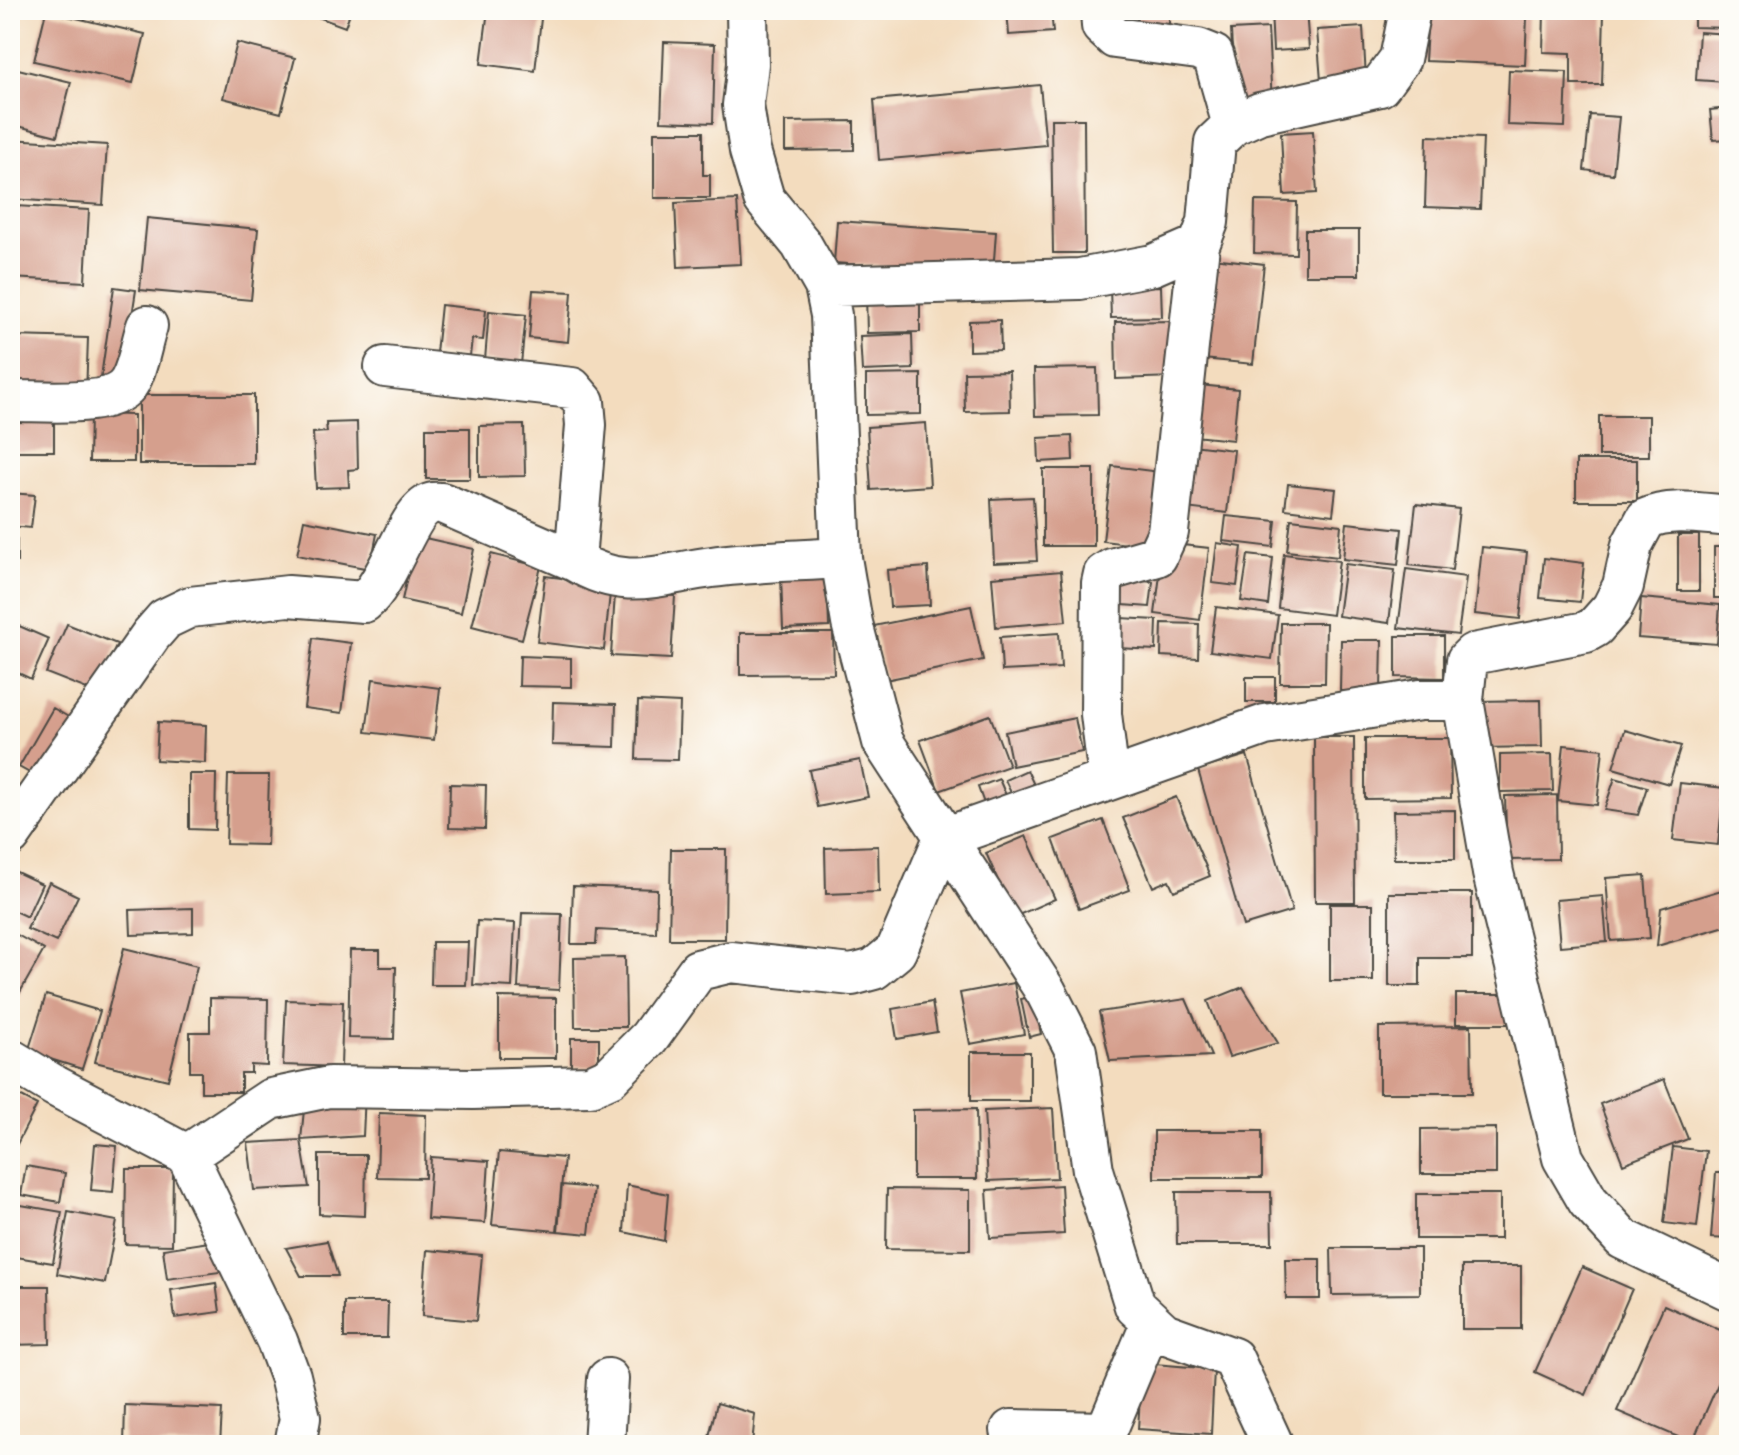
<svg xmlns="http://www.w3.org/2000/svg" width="1739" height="1455" font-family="'Architects Daughter',sans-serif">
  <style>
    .building { fill: #d59f8d }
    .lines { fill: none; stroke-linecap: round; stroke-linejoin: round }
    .minor-casing { stroke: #494641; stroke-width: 44 }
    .minor { stroke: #fff; stroke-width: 40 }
  </style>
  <rect width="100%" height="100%" fill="#fdfcf7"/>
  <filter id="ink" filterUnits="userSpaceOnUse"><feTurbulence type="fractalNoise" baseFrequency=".0125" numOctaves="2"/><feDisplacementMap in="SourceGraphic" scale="16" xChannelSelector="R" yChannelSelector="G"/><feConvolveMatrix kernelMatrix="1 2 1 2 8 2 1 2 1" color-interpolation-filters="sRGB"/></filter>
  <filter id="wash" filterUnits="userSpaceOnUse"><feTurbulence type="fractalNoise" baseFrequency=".006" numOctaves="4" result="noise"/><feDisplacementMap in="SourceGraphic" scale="32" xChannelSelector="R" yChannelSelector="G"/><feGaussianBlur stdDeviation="1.8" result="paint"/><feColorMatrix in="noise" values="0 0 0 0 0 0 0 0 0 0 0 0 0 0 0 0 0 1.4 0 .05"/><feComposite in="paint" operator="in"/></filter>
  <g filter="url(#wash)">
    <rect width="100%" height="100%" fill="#f3dcbe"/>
    <g id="blocks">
      <path class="building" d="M299,10H351L345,27Z
        M488,10H542L535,71L481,64Z
        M1007,10H1051L1053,32L1009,35Z
        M1137,10H1169V25H1137Z
        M1204,10H1230V15H1204Z
        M1271,10H1306L1309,49L1273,51Z
        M1694,10H1729V28L1694,27Z
        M46,11L145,34L133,83L34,61Z
        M1544,11L1604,12L1602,85H1571V53L1543,52Z
        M1428,12L1527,16L1525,65L1425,61Z
        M1363,27L1366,78L1321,81L1317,30Z
        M1268,28L1272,103L1235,104L1231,30Z
        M1699,32L1729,34L1726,82L1696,80Z
        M664,42L715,44L713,123L661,121Z
        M237,43L295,58L281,113L223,98Z
        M10,67L71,82L57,136L10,124Z
        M1509,70L1567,72L1565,127L1507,125Z
        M1040,85L1046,145L879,160L874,100Z
        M1729,108V139L1713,140L1710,110Z
        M1590,115L1619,117L1613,174L1584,170Z
        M1051,119H1084L1085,253H1053Z
        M854,121V150L785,151V122Z
        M1313,131L1317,193L1284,195L1281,133Z
        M654,132H703V175H710V198H654Z
        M1427,136L1483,138L1480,209L1425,207Z
        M10,139L107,145L103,205L10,199Z
        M737,200L741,264L678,267L675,203Z
        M1255,201L1297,202L1296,254L1254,253Z
        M15,206L89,210L85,282L11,278Z
        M147,218L258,229L251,300L140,290Z
        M837,221L996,232L993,274L834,263Z
        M1305,230H1359V275H1305Z
        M1204,257L1264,264L1253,364L1193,358Z
        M10,281L18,282L17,332H10Z
        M1161,286L1162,317L1111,318L1110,287Z
        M114,287L136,290L122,380L101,377Z
        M533,290L572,292L568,342L529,338Z
        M920,293V332L867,333L866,294Z
        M441,305L486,310L483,340L472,339L470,356L436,353Z
        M489,311L526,315L521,364L485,360Z
        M1000,320L1001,350L969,351V321Z
        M1173,321L1174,377L1116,379L1115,322Z
        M912,334L913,369L862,371L860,336Z
        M11,336L88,338L86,395L10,392Z
        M1097,368L1098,415L1035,416L1034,369Z
        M1009,371L1010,411L965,412L964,372Z
        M921,374V414L866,415V375Z
        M1189,384L1238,389L1233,440L1184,435Z
        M139,395H254V464H139Z
        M10,410H54V451H10Z
        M90,414L134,415V462H89Z
        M1599,416H1649V456H1599Z
        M357,422L358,469L348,470L349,487L316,488L313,433L327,432L326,423Z
        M926,423L930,486L871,490L867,427Z
        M524,425L525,476L479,477V426Z
        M426,428H470V479H426Z
        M1072,436L1073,460L1039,462L1038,438Z
        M1184,444L1234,450L1227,513L1177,507Z
        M1576,460H1637V501H1576Z
        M1112,466L1160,472L1152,547L1103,541Z
        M1043,469H1094V546H1043Z
        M1288,484L1336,489L1333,515L1285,509Z
        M10,493L35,495L31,528L10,526Z
        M1033,497L1037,561L994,563L991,499Z
        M1416,504L1459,509L1452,570L1409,565Z
        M1226,516L1276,521L1273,547L1223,541Z
        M1291,519L1341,525L1338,557L1287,551Z
        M304,520L377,534L370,569L297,555Z
        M1347,523L1402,529L1398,565L1343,559Z
        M1678,535H1699V591H1678Z
        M416,536L474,549L461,613L402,600Z
        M10,540H17V562H10Z
        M1164,543L1209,548L1200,620L1155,614Z
        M1217,543L1242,547L1237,586L1212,583Z
        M1482,547L1527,552L1520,619L1475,614Z
        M1714,547H1729V598H1714Z
        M491,554L541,567L522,639L472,626Z
        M1284,554L1339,561L1332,615L1278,608Z
        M1248,555L1273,558L1268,605L1241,601Z
        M1544,558L1584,563L1580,602L1540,598Z
        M1345,564L1395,570L1389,623L1338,616Z
        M928,567L930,605L890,607L887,570Z
        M1406,569L1466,577L1458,635L1398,628Z
        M1061,571L1066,621L996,627L992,577Z
        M827,575L829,627L783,629L781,577Z
        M545,576L611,584L604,650L537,642Z
        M1111,578L1153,582L1150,607L1108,604Z
        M615,593L675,596L671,659L611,656Z
        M1641,598L1720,605L1717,644L1638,638Z
        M971,606L983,660L885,680L874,626Z
        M1216,607L1278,615L1272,659L1210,651Z
        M1120,618L1157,620L1156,650L1118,648Z
        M10,622L49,639L31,679L10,669Z
        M1162,623L1199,624L1198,658L1161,656Z
        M1281,623H1326L1325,683H1280Z
        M67,624L117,644L97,693L46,673Z
        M740,633H833L834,674L740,675Z
        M1059,633L1061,668L1002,671L1000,637Z
        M1396,636H1444V678L1396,677Z
        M313,638L351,643L342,713L304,708Z
        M1341,640H1382L1381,691H1340Z
        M520,656L571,658V687L519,686Z
        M1246,677H1275V702H1246Z
        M373,679L440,688L434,740L366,732Z
        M1541,700L1542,747L1479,748V701Z
        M638,701L680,703L678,760L636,759Z
        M553,702L616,704L615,747L552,745Z
        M53,708L77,722L44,781L19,767Z
        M990,715L1009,766L939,791L920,740Z
        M1075,718L1082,752L1012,766L1005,732Z
        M158,722L206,725L205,763L156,760Z
        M1625,730L1681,746L1669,784L1613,768Z
        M1314,737H1354L1355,902H1315Z
        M1365,738H1450L1451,798L1365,799Z
        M1564,745L1603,749L1597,805L1558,801Z
        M1552,754L1553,791L1500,792V755Z
        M1247,755L1292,911L1243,926L1198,770Z
        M860,760L868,797L817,807L809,770Z
        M1027,770L1035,787L1013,797L1005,780Z
        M189,774H216L215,830L189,829Z
        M228,775H269L267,845L226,844Z
        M1615,778L1647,787L1638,815L1604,810Z
        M999,779L1008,800L986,809L978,787Z
        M1680,783L1724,788L1718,845L1673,840Z
        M450,784L486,785L485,829L449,828Z
        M1557,795L1558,859L1507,860L1505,796Z
        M1176,797L1210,876L1174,891L1169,880L1153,887L1123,818Z
        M1455,810V859H1394L1393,811Z
        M1103,820L1130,890L1079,909L1053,839Z
        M1026,836L1055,899L1014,917L986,853Z
        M878,846L879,892L826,894L825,848Z
        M671,849H726L725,939H669Z
        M10,869L42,884L27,917L10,909Z
        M1645,875L1650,938L1611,941L1606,878Z
        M49,882L78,896L56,942L27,929Z
        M573,886L657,889L656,933L597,930L596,944H571Z
        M1728,888L1729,925L1657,946L1661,908Z
        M1389,893H1472V958H1420V986H1389Z
        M1603,896L1607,942L1560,946L1556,900Z
        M1330,904H1373V981H1330Z
        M193,908V933L131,935L130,910Z
        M522,913L562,914L559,990L518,988Z
        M477,921L515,923L512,987L473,985Z
        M10,931L44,950L10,1010Z
        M432,942H468L466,985H431Z
        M124,948L197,966L168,1080L95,1062Z
        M350,950H380V967H396L394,1039L348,1038Z
        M625,957L626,1027H575L574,958Z
        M1014,983L1024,1034L970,1044L960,993Z
        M1243,987L1278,1043L1229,1057L1208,1001Z
        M1456,994H1512V1024H1456Z
        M46,995L100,1011L82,1069L28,1052Z
        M1033,996L1041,1034L1029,1037L1021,999Z
        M499,997L556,998V1058H499Z
        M210,998L268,999L267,1066L251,1065V1073H241V1092H201V1072H190V1032H210Z
        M1186,999L1211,1056L1110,1061L1099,1012Z
        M286,1000L343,1002L341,1067L283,1065Z
        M932,1002L937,1032L897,1039L892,1009Z
        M1471,1026L1472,1093H1379V1027Z
        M571,1038H599V1067L571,1066Z
        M971,1052H1030V1101H971Z
        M1664,1079L1688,1139L1623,1164L1600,1104Z
        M10,1091L37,1105L14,1150L10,1148Z
        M365,1093L363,1136L301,1140L305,1100Z
        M1053,1108L1057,1178L988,1181L984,1111Z
        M976,1109L977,1179H913V1110Z
        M379,1113L426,1115L425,1178L377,1177Z
        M1496,1128V1174H1421V1129Z
        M1154,1131H1262V1178H1154Z
        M301,1140L309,1187L254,1190L248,1143Z
        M95,1144L117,1146L113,1192L91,1190Z
        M1673,1147L1706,1151L1697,1227L1664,1223Z
        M499,1152L564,1158L557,1231L492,1225Z
        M319,1155H366L365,1216L319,1214Z
        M431,1157L489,1161L485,1223L427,1219Z
        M26,1166L65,1173L60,1202L21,1195Z
        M126,1169H173L172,1245L125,1244Z
        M1716,1173H1729V1239L1711,1238Z
        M562,1185L594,1188L589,1234L558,1231Z
        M627,1185L668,1194L664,1241L624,1232Z
        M1061,1185L1064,1234L990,1238L987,1190Z
        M887,1189L970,1190V1250L886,1249Z
        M1176,1192H1271L1272,1244H1177Z
        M1416,1194H1500V1239H1416Z
        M15,1204L62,1212L53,1263L10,1256V1230Z
        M68,1212L117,1221L105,1283L57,1274Z
        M216,1241L220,1272L167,1279L163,1249Z
        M327,1241L338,1276H301L286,1248Z
        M1331,1248H1420V1294L1332,1295Z
        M427,1250L482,1255L476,1321L422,1316Z
        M1285,1259H1320V1299H1286Z
        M1462,1266H1521V1329H1462Z
        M1582,1267L1632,1289L1586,1395L1535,1372Z
        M216,1283L220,1312L175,1318L171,1290Z
        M10,1286H49L50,1344L10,1345Z
        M344,1302H388L387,1338H344Z
        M1664,1305L1729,1334V1359L1692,1443L1617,1411Z
        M1142,1363L1214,1369L1211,1434L1138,1429Z
        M1729,1384V1409L1720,1405Z
        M717,1403L755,1414L752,1445H707Z
        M125,1405L222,1409L220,1445H124Z"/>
    </g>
  </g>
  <g filter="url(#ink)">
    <use href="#blocks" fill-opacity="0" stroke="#494641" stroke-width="2"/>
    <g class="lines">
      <defs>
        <path id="minor" d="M747,10L748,64L743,105L750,151L764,199L801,244L825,286L831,315L841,558L852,623L883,742L1046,992L1076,1051L1093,1170L1135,1306L1164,1333L1233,1358L1273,1445
          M1101,10L1102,26L1115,38L1198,49L1213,55L1233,125
          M825,286L1080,279L1153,265L1199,245L1208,222L1215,142L1233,125L1260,113L1380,86L1400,59L1410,10
          M385,367L572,388L584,402L586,425L575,561C626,592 659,574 712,567C755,561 799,561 841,558
          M10,401C39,400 115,410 130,381C139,365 141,343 147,326
          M1729,516C1703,514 1670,507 1646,519L1632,545L1623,586L1612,608L1595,627L1586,632L1473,654L1467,660L1463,700L1493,873L1563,1158L1588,1201L1623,1239L1729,1290
          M1109,780L1101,714L1102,583L1104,574L1112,569L1157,556L1168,532L1199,245
          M10,836L151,635L165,619L190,607L288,596L364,602C389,583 407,512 430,504C433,502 439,503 442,503L575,561
          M10,1059L55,1086L187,1155L277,1341L290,1376L300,1418L295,1445
          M187,1155L271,1099L329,1087L473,1089L590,1086L610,1077L649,1038L698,970L731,962L852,975L874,969L896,951L944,838L1265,725L1420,700H1463
          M1011,1430L1106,1432L1152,1322
          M604,1445L608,1379"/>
      </defs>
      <use href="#minor" class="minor-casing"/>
      <use href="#minor" class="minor"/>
    </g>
  </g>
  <rect width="1739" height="1455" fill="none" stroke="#fdfcf7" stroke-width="40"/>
</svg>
